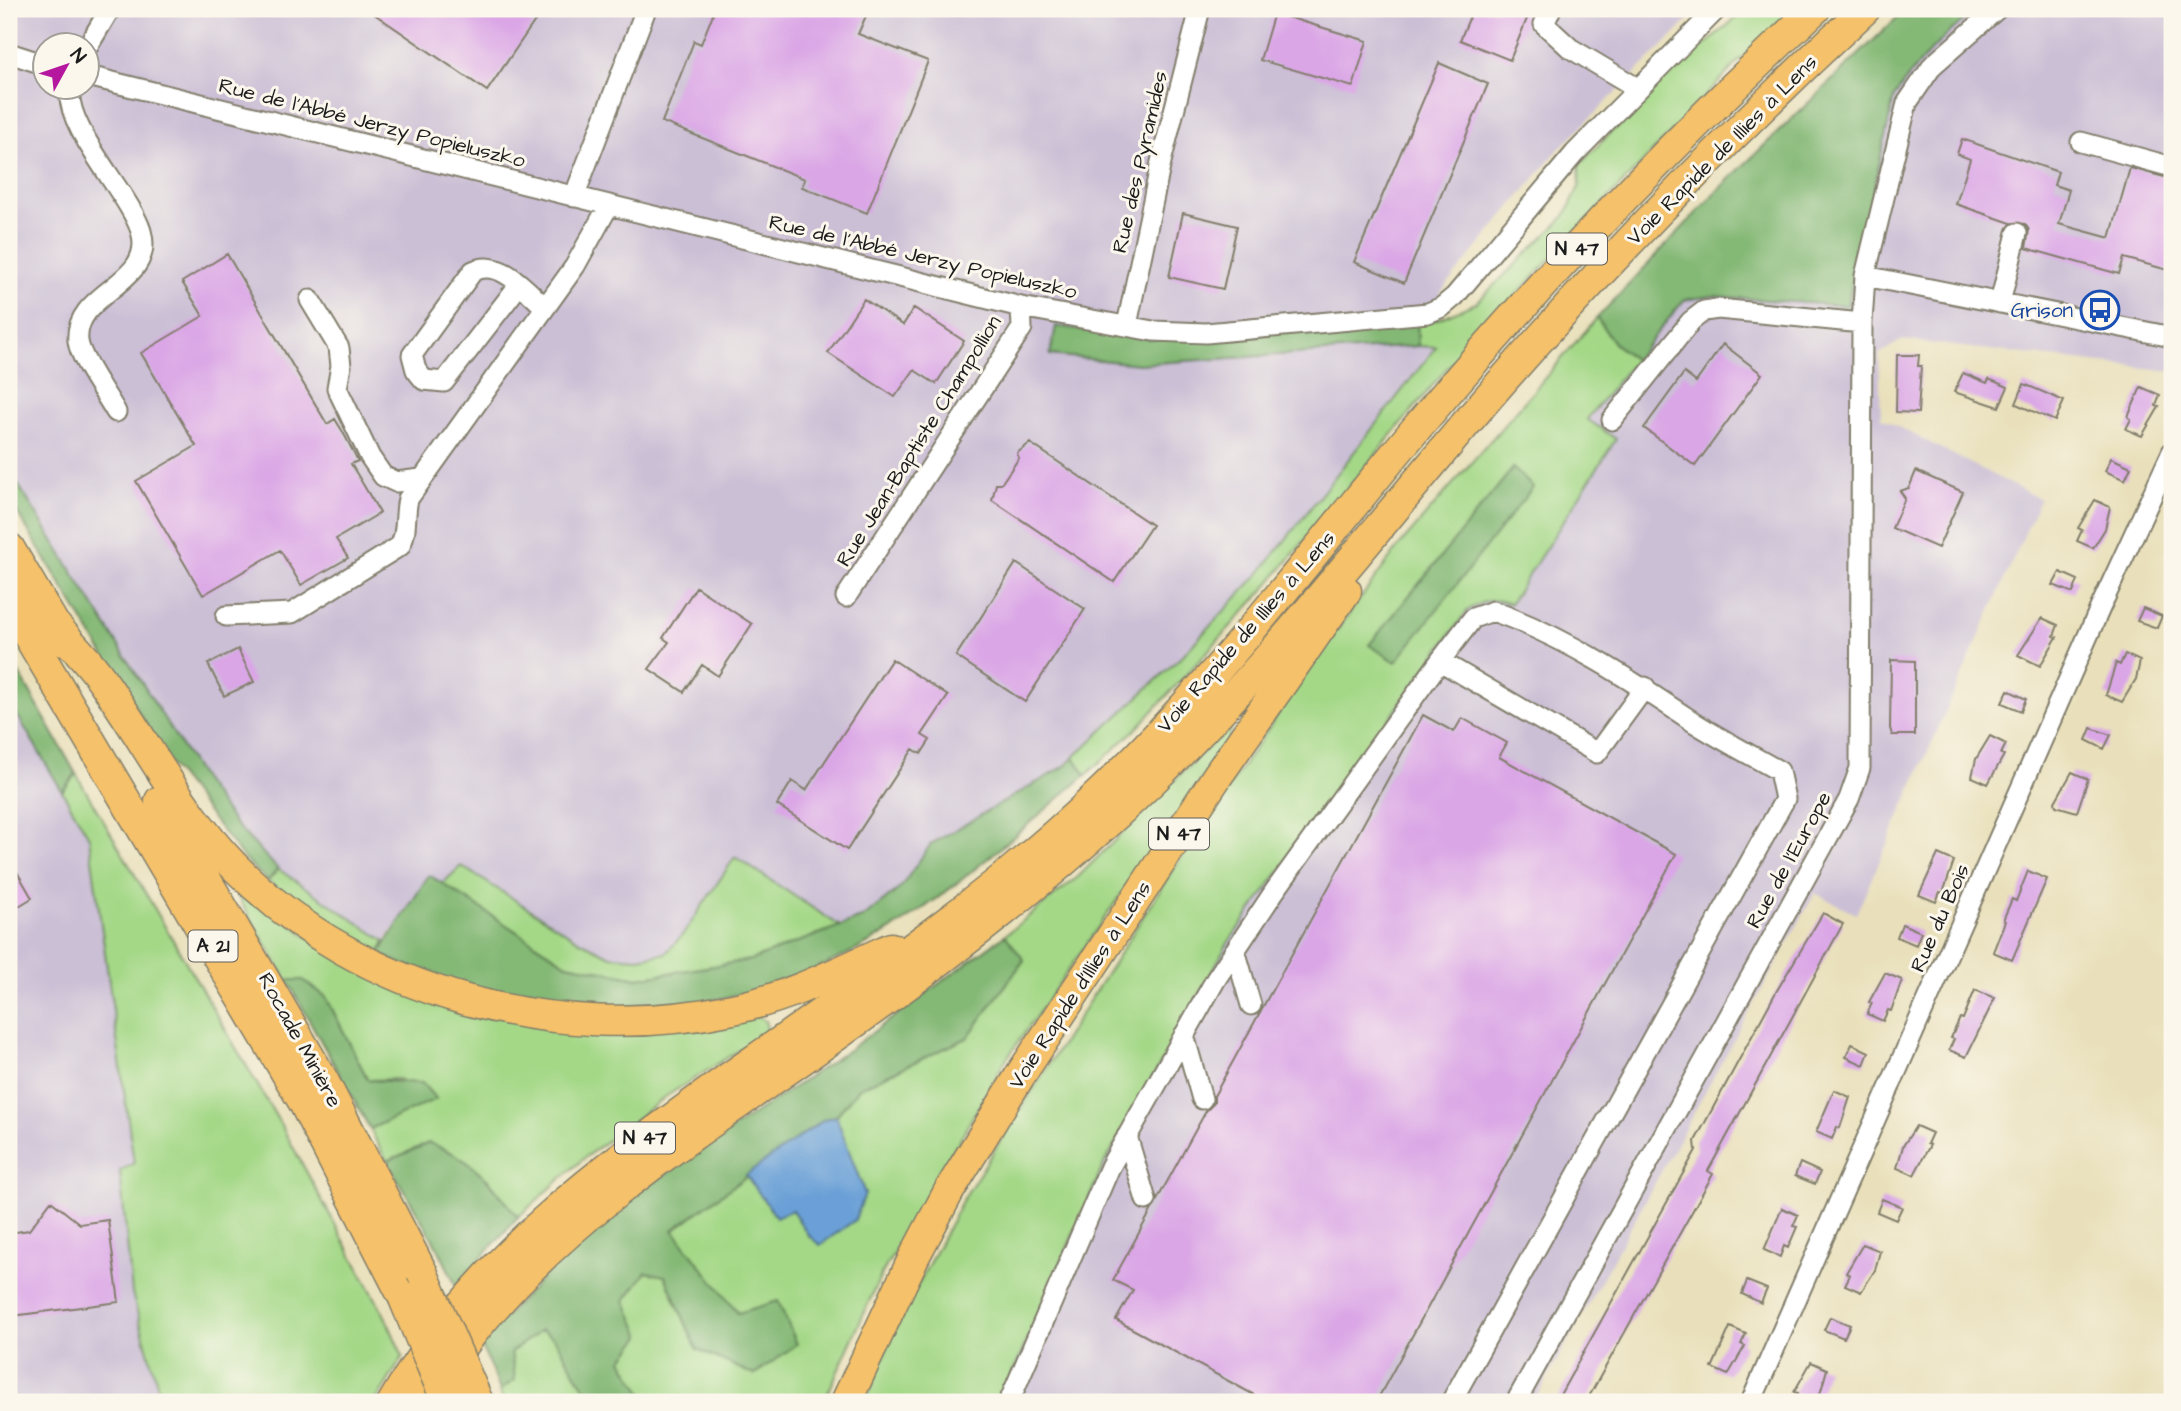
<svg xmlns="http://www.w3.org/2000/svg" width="2181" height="1411" font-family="'Architects Daughter',sans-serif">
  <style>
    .industrial { fill: #cbbfd5; fill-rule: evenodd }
    .green { fill: #a4d887; stroke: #607a52; stroke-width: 2 }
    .forest { fill: #83b874; stroke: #506a48; stroke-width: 2 }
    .water { fill: #6aa0d7; stroke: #435e7a; stroke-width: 2 }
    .building { fill: #daa6e6 }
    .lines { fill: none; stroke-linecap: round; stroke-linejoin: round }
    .minor-casing { stroke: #827e6c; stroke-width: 23 }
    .highway-casing { stroke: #827e6c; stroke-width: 33 }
    .minor { stroke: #fff; stroke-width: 19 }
    .highway { stroke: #f5c16b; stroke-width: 30 }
    .highway-bridge-casing { stroke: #827e6c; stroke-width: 33; stroke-linecap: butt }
    .highway-bridge { stroke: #f5c16b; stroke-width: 30 }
    .labels { text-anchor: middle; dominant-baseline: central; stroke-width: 6; stroke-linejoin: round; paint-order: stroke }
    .shield { fill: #fbf7ec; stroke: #5f5e5a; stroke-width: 2 }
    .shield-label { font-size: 19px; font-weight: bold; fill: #1c1c1c }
    .street-label { font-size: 21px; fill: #1c1c1c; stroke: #fbf7ec }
    .transit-label { font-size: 21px; fill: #164399; stroke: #fbf7ec; text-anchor: end }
  </style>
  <rect width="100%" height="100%" fill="#fbf7ec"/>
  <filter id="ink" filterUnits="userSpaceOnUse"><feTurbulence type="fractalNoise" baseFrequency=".0143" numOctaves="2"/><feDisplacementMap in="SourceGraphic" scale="14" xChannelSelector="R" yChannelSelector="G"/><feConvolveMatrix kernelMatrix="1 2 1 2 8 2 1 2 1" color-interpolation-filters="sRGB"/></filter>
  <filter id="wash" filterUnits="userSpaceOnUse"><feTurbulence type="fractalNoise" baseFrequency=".00686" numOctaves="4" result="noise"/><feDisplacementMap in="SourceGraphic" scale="28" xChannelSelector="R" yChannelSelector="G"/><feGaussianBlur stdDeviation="1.57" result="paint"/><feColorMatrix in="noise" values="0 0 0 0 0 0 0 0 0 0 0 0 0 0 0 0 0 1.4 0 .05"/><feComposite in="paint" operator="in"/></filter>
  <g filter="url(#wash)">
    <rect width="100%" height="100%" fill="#e9e0bb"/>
    <path class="industrial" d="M9,9H1700L1558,150L1440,293L1436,346L1259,574L1181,657L1065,766L931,844L900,888L864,917L751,960L567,964L429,876L385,941L278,869L234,823L202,779L9,470ZM46,46H88V88H46Z
      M1977,9H2172V371L1902,340L1879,354L1881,418L2040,499L1856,914L1815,893L1534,1402H1000L1104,1164L1228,943L1467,611L1480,602L1492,599L1510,603L1615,439L1586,419L1684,300L1713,296L1885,134L1894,98L1912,70L1941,38Z
      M9,701L89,837L134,1164L120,1172L132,1293L162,1402H9Z"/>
    <path class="green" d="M1746,9H1793L1736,64L1447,368L1262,592L1139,726L1086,775L1074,757L1181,657L1259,574L1436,347L1418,346L1417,322L1438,319L1476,303L1565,216L1580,185L1579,165L1682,60L1711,40Z
      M1597,318L1614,343L1635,360L1587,419L1616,439L1510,604C1493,597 1482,601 1467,611L1228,943L1104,1164L1000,1402H866L894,1330L962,1201L1167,879L1305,674L1399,546Z
      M1229,726L1231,728L1227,742L1005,1061L881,1275L824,1402H648L622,1360L640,1336L625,1300L646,1272L665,1276L697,1349L739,1313L673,1231L746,1175L776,1216L792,1210L809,1236L865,1194L836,1116L859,1088L967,1038L1024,960L1005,935L1078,877Z
      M76,774L281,1125L386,1318L403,1357L375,1402H162L132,1293L120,1171L134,1163L89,837L62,791Z
      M735,857L840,926L751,960L638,978L567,964L442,884L461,866L580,941L611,956L639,958L666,953L684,933Z
      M278,869L385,941L379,954L317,919L268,881Z
      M224,873L315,942L753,1012L765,1021L768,1032L665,1097L583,1159L518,1217L489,1180L428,1143L387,1161L370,1129L435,1098L398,1079L368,1080L326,997L303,980H287Z
      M541,1330L555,1338L593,1402H503L500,1390L515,1379L511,1352Z"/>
    <path class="forest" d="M1906,9H1977C1944,36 1917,61 1894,98L1847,306L1713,296L1684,300L1635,360L1614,343L1597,318L1719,189Z
      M1417,322L1418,346L1139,364L1050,355L1056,326L1151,339Z
      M1513,468L1533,487L1396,662L1369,645Z
      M9,470L202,779L234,823L278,869L268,881L245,860L172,767L9,499Z
      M9,655L76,774L62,791L9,701Z
      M1074,757L1086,775C1013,836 939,907 854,951C759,999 646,1022 540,1006C484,998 431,976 379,954L429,875L567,964L638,978L751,960L864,917L900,888L931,844L1065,766Z
      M1005,935L1024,960L967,1038L859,1088L836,1116L825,1119L673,1230L738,1313L778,1301L797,1344L754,1375L697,1349L665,1276L646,1272L625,1300L641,1336L622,1360L648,1402H593L555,1339L541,1330L511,1352L515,1380L500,1390L480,1343L576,1243L639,1192L850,1049Z
      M287,980H303L326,997L368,1080L422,1083L436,1099L370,1129Z
      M429,1143C473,1158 490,1181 518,1217L456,1286L439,1250L387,1161Z"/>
    <path class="water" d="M836,1116L865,1194L855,1220L820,1245L809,1236L792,1210L776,1217L746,1175L825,1119Z"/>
    <g id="blocks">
      <path class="building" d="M367,9H543L487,91Z
        M715,9H869L858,34L928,61L867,213L802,187L805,179L662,122L694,41L701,44Z
        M1473,9H1531L1510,60L1460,40Z
        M1274,13L1367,41L1353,87L1260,60Z
        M1439,63L1488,84L1404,283L1354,262Z
        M1962,139L2058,172L2054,185L2069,190L2059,224L2110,238L2130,168L2172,179V256L2168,270L2124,258L2119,274L2026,248L2029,230L2025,224L2011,223L1956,204L1970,159L1957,154Z
        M1183,213L1237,226L1223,289L1169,277Z
        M227,254L327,424L335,419L343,432L358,461L351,464L380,513L336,539L348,558L301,585L280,550L203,595L136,481L196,446L141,353L203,316L182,282Z
        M864,299L903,325L914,308L964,341L936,384L914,370L895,397L828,353Z
        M1723,344L1762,374L1695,466L1644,428L1684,373L1696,382Z
        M1897,355H1919L1918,366H1921L1918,413L1896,412Z
        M1963,373L1987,383L1989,379L2008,387L1999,407L1954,392Z
        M2024,384L2064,401L2055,421L2016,404Z
        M2141,387L2160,395L2156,406L2159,407L2142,436L2126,429L2131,419L2128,417Z
        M1030,443L1152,525L1114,582L992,500L996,484H1001L1019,458L1017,453Z
        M2111,458L2131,467L2125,480L2105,471Z
        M1916,471L1963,492L1938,548L1892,528L1905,498L1900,491L1909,488Z
        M2095,500L2110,507L2105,529L2093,548L2077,541L2082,530L2078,528Z
        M1016,563L1085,609L1025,702L956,656Z
        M2060,572L2078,580L2073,593L2053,585Z
        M696,587L752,624L718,676L702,665L684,692L649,669L669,642L663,638Z
        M2143,608L2162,616L2157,628L2137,621Z
        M2042,618L2058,625L2054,636L2057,637L2040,666L2018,655Z
        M238,649L254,682L224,696L208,664Z
        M2125,654L2140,661L2136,679L2122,702L2106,695L2116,663L2120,665Z
        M892,659L948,696L922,735L930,740L921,754L913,749L847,850L777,805L792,781L806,790Z
        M1891,660L1915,661V735H1892L1890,728Z
        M2008,690L2026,699L2021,711L2002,703Z
        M1423,715L1454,732L1462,718L1507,743L1499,757L1676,854L1376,1402H1267L1116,1320L1133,1290L1113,1280L1206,1111L1214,1103V1096Z
        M2091,728L2111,735L2104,749L2086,740Z
        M1990,736L2006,744L2001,754L2004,755L1988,784L1972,777L1976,759Z
        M2072,772L2088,779L2077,812L2056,806L2055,802Z
        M1938,854L1954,861L1943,893L1940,892L1936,902L1919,895Z
        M9,858L32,898L9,912Z
        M2028,871L2047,879L2012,960L1993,952L2005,921L2003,920L2012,899L2016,901Z
        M1823,913L1843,924L1708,1171L1713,1174L1586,1402H1556L1696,1150L1695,1141L1776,992Z
        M1902,924L1921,932L1916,945L1897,937Z
        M1885,973L1902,980L1891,1011L1888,1010L1883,1021L1867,1014L1872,1003L1869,1002Z
        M1975,990L1995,998L1966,1057L1949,1050L1954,1039L1951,1038L1960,1018L1963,1019Z
        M1852,1044L1869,1052L1864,1065L1846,1057Z
        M1834,1090L1850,1097L1840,1128L1837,1127L1832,1139L1816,1132Z
        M1916,1126L1932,1133L1927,1144L1930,1145L1914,1175L1897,1168L1903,1146Z
        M1800,1163L1820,1172L1815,1184L1795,1176Z
        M1882,1199L1902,1207L1896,1220L1877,1212Z
        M51,1201L80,1224L108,1220L119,1302L12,1316L9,1233L29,1230Z
        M1782,1208L1798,1215L1793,1226L1797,1227L1788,1248L1784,1246L1780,1257L1764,1250Z
        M1863,1244L1880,1251L1875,1270L1861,1292L1845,1285L1850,1275L1846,1273Z
        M1747,1281L1767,1289L1761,1303L1742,1294Z
        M1830,1317L1850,1325L1844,1338L1824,1330Z
        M1730,1327L1746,1334L1741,1344L1745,1346L1728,1375L1712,1368Z
        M1811,1362L1827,1369L1821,1391L1816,1402H1794L1798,1393L1794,1392Z"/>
    </g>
  </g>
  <g filter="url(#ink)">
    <use href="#blocks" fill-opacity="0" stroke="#827e6c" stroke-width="2"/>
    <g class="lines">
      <defs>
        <path id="minor" d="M1551,9L1544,24L1570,48L1637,88
          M88,46L110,9
          M9,53L46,65
          M88,76L1021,307L1153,331L1206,333L1428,313L1442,307L1455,296L1575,153L1717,9
          M70,88C64,128 129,193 141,231C157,284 73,291 78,341C80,359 106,394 116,412
          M2081,142L2172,167
          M574,197L646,9
          M1865,276L2172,337
          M519,285L444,382L424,380L416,370L412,355L473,271C501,258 525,290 545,307
          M310,300L339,348L341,366L337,388L370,457L383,476L396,482L421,479
          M2000,303L2017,233
          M1127,325L1161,162L1200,9
          M1612,420L1691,321L1704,311L1718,309L1862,323
          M846,597L1022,328L1021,307
          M226,616L292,613L400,546C408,531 404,516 408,499L575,266L609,205
          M1440,661L1597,753L1645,687
          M1235,950L1251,1005
          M1184,1035L1202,1099
          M1127,1136L1146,1200
          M1009,1402L1110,1167L1216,979L1274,892L1440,661L1473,618L1493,611C1566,637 1631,680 1695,723C1722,740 1751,755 1779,771L1785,799L1451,1402
          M1516,1402L1849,799L1860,768L1862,323L1865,276L1907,103L1933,65L1997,9
          M1751,1402L2101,606L2172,452"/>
        <path id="highway" d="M9,548L64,641
          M9,603L303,1101L403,1296
          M55,625C69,641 84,656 97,673C145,738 177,808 235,867C361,995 559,1046 733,1009C788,998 840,971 891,948
          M160,801L323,1080L422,1272
          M393,1402C476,1260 599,1171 730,1077C851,992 974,910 1082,810C1209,693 1310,555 1420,424C1543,278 1676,139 1815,9
          M426,1402C443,1377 458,1350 477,1327C577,1205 710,1125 837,1035C947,958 1055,875 1152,781C1279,657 1388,512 1505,378C1618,249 1739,126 1865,9
          M846,1402L914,1257L949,1191L1021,1074L1218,775L1346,591"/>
      </defs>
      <use href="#minor" class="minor-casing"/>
      <use href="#highway" class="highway-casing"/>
      <use href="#minor" class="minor"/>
      <use href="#highway" class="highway"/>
      <defs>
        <path id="highway-bridge" d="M422,1272L478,1402
          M403,1296L447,1402"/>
      </defs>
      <use href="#highway-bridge" class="highway-bridge-casing"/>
      <use href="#highway-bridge" class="highway-bridge"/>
    </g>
  </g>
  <defs>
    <symbol id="bus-ring" viewBox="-11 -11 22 22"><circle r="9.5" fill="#fbf7ec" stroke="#1a4fb4" stroke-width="1.5"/><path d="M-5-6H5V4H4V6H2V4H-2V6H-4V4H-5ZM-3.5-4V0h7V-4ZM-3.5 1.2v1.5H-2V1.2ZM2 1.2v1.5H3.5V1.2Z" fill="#1a4fb4"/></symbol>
  </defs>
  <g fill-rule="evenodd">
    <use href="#bus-ring" x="2078" y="288" width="44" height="44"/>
  </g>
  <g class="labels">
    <g class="shield">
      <rect x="1547" y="233.5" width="60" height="31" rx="5"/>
      <rect x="1149" y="818.5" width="60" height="31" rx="5"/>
      <rect x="188.5" y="930.5" width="49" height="31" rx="5"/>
      <rect x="615" y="1122.5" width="60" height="31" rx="5"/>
    </g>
    <g class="shield-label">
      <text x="1577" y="249">N 47</text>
      <text x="1179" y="834">N 47</text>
      <text x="213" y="946">A 21</text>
      <text x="645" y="1138">N 47</text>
    </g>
    <g class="street-label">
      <text transform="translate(372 123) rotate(14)">Rue de l'Abbé Jerzy Popieluszko</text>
      <text transform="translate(1722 150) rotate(-45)">Voie Rapide de Illies à Lens</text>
      <text transform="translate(1140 162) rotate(-77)">Rue des Pyramides</text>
      <text transform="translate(923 257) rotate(13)">Rue de l'Abbé Jerzy Popieluszko</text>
      <text transform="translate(919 441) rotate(-58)">Rue Jean-Baptiste Champollion</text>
      <text transform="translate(1246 632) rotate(-49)">Voie Rapide de Illies à Lens</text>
      <text transform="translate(1789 860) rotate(-61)">Rue de l'Europe</text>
      <text transform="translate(1940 918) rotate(-66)">Rue du Bois</text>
      <text transform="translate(1080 985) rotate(-57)">Voie Rapide d’Illies à Lens</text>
      <text transform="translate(300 1040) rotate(61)">Rocade Minière</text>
    </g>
    <g class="transit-label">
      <text x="2073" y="310">Grison</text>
    </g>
  </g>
  <rect width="2181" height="1411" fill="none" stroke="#fbf7ec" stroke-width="35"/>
  <g transform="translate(66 66) rotate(50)"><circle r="33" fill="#fbf7ec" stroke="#a29f99" stroke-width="2"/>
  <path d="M0-5L12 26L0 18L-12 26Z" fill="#b5179e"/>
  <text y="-10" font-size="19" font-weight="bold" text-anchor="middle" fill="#1c1c1c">N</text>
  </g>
</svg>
